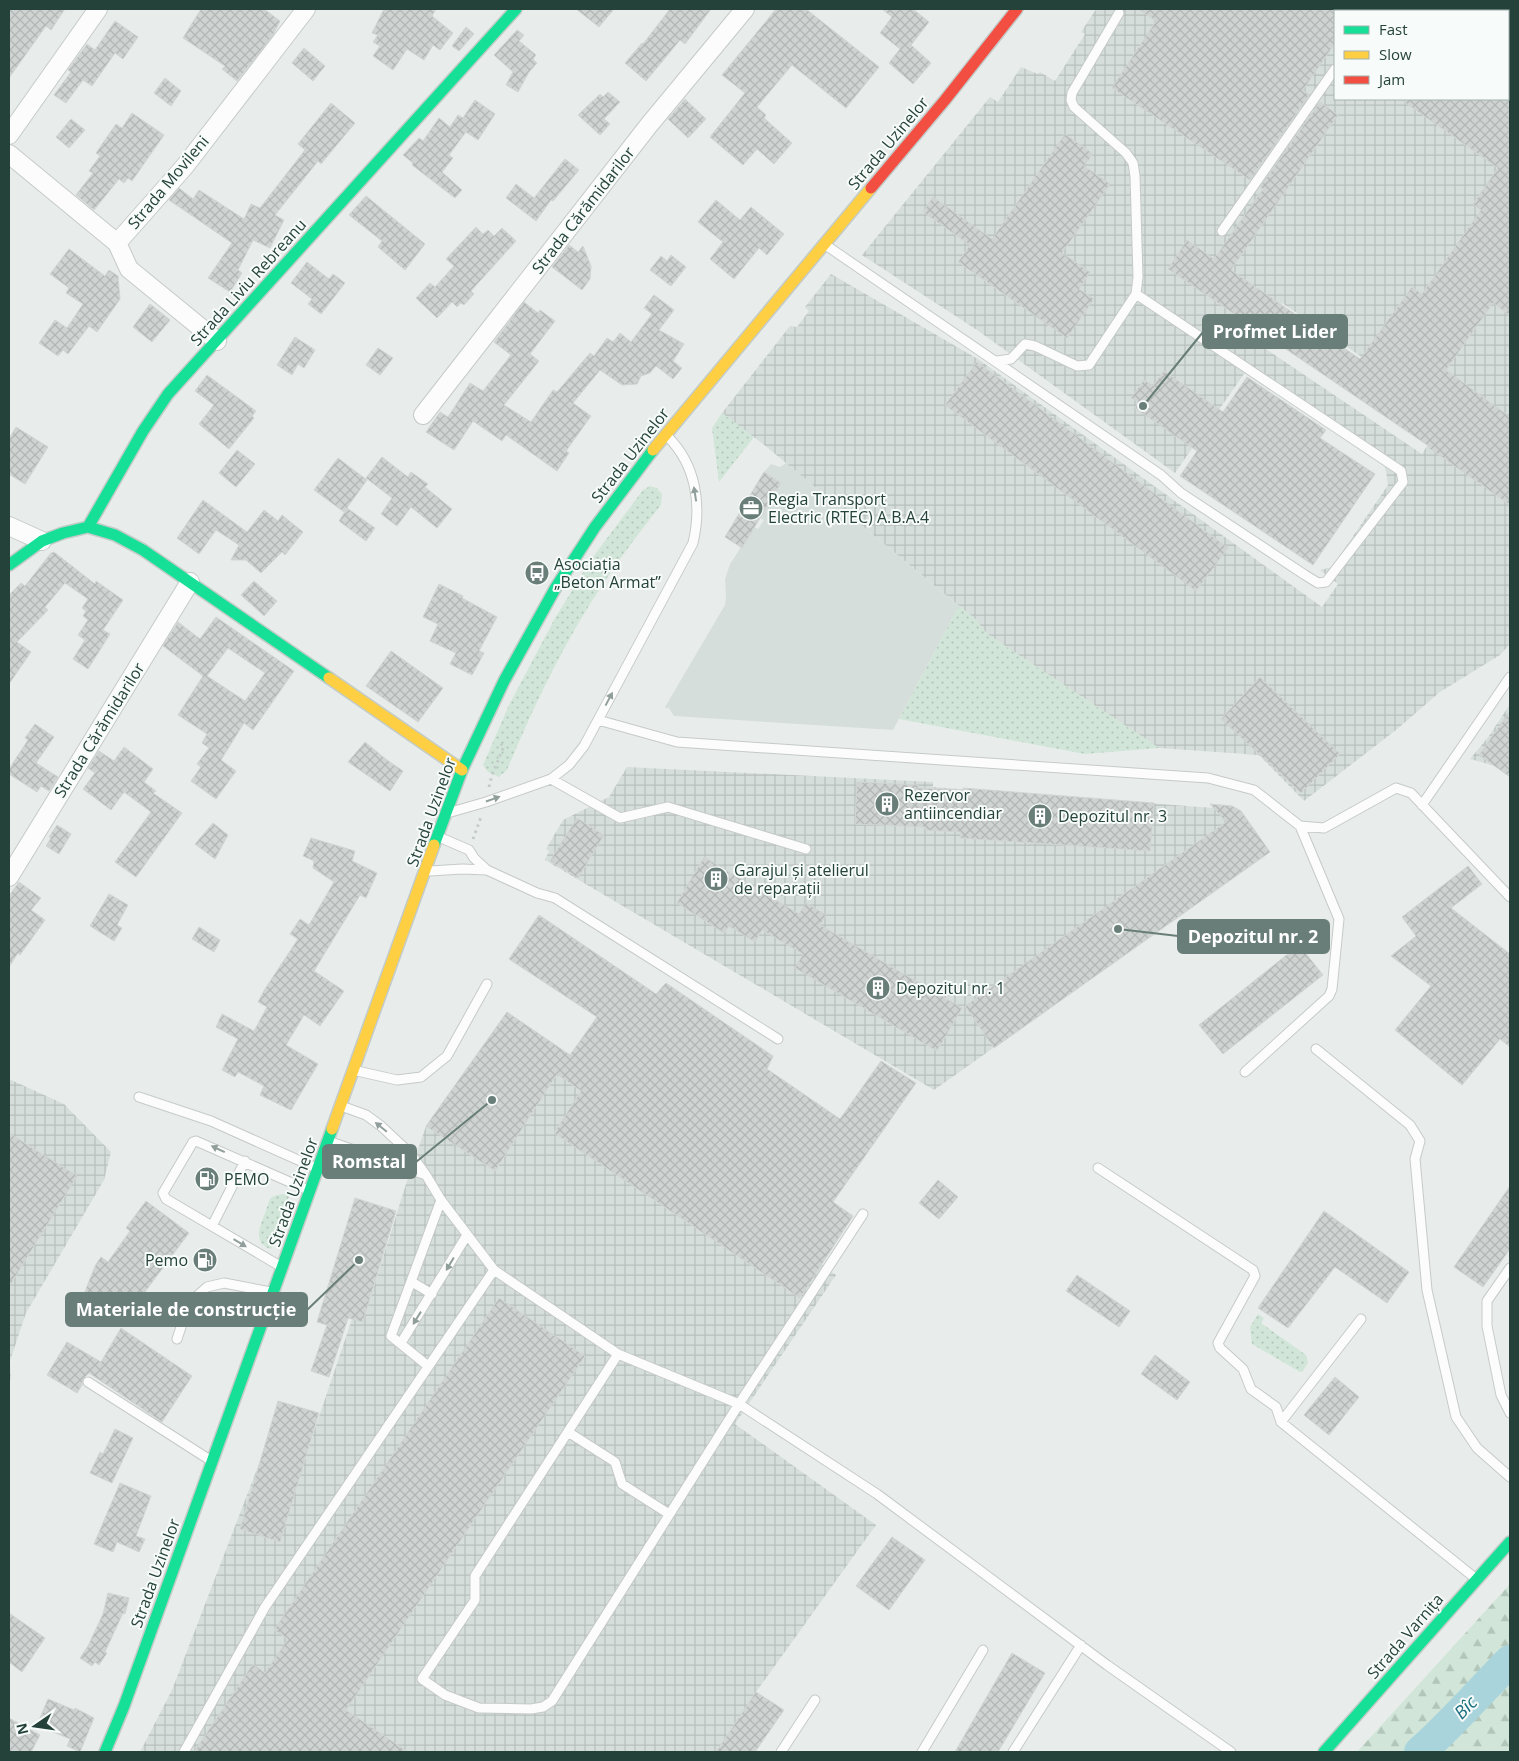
<svg xmlns="http://www.w3.org/2000/svg" width="1519" height="1761" font-family="'Open Sans',sans-serif">
  <style>
    .built { fill: #d6dedb }
    .industrial { fill: url(#industrial-grid); fill-rule: evenodd }
    .grass { fill: url(#grass-dots) }
    .forest { fill: url(#forest-firs) }
    .lines { fill: none; stroke-linecap: round; stroke-linejoin: round }
    .river { stroke: #a9d4db; stroke-width: 32 }
    .building { fill: url(#building-cross-hatch); stroke: #d1d6d4; fill-rule: evenodd }
    .lane-casing { stroke: #c5cac8; stroke-width: 11 }
    .street-casing { stroke: #c5cac8; stroke-width: 20 }
    .fast-casing { stroke: #c3cbc8; stroke-width: 14 }
    .slow-casing { stroke: #c3cbc8; stroke-width: 14 }
    .jam-casing { stroke: #c3cbc8; stroke-width: 14 }
    .path { stroke: #c3ccca; stroke-width: 3; stroke-dasharray: 2.5 4; stroke-linecap: butt }
    .lane { stroke: #fcfcfc; stroke-width: 9 }
    .street { stroke: #fcfcfc; stroke-width: 18 }
    .fast { stroke: #16e098; stroke-width: 11 }
    .slow { stroke: #ffcf43; stroke-width: 11 }
    .jam { stroke: #f24e42; stroke-width: 11 }
    .oneway { fill: #909f9b }
    .labels { text-anchor: middle; dominant-baseline: central; stroke-width: 4; stroke-linejoin: round; paint-order: stroke }
    .street-label { font-size: 16px; fill: #24423a; stroke: #f7fbf9 }
    .poi-label { font-size: 16px; fill: #24423a; stroke: #f7fbf9; text-anchor: start }
    .water-label { font-size: 18px; font-style: italic; fill: #1c6f80; stroke: #f7fbf9 }
    .leader { fill: none; stroke: #697e78; stroke-width: 2 }
    .callout-dot { fill: #697e78; stroke: #f7fbf9; stroke-width: 2 }
    .callout { fill: #697e78; stroke: #697e78; stroke-width: 2 }
    .callout-label { font-size: 18px; text-anchor: middle; font-weight: bold; fill: #fff }
  </style>
  <defs>
    <pattern id="industrial-grid" width="8" height="8" patternUnits="userSpaceOnUse" patternTransform="scale(1.25)"><rect width="8" height="8" fill="#d6dedb"/><path d="M0 4h8M4 0v8" fill="none" stroke="#b8c0bd"/></pattern>
    <pattern id="grass-dots" width="8" height="8" patternUnits="userSpaceOnUse" patternTransform="scale(1.25)"><rect width="8" height="8" fill="#d1e6d8"/><path d="M2 2h.1M6 6h.1" fill="none" stroke="#b3c6ba" stroke-width="1.8" stroke-linecap="round"/></pattern>
    <pattern id="forest-firs" width="22" height="20" patternUnits="userSpaceOnUse" patternTransform="scale(1.25)"><rect width="22" height="20" fill="#d1e6d8"/><path d="M5 1l3.5 6h-7zM16 11l3.5 6h-7z" fill="#b3c6ba"/></pattern>
    <pattern id="building-cross-hatch" width="8" height="8" patternUnits="userSpaceOnUse" patternTransform="scale(1.25)"><rect width="8" height="8" fill="#cfd4d2"/><path d="M0 0l8 8M0 8l8-8" fill="none" stroke="#b2b7b5"/></pattern>
  </defs>
  <rect width="100%" height="100%" fill="#e8edeb"/>
  <path class="built" d="M786,463L959,606L893,730L674,716L668,707L667,709L665,707L725,605L726,596L725,579L730,564L754,527L758,529L764,520L760,518L781,483L764,472L771,464L780,467Z"/>
  <path class="industrial" d="M1096,9H1346L1350,11H1335V99H1508V88L1510,90V644L1500,655L1440,692L1396,730L1304,801L1259,755L1159,748L987,634L975,619L763,444L722,413L790,326L797,327L809,311L805,307L831,274L978,359L1322,607L1338,584L1320,570L1332,567L1388,485L1385,465L1246,371L1175,473L977,330L862,255L990,97L998,102L1021,67L1038,74L1040,72L1055,81L1085,34L1081,32ZM1282,303L1446,414L1422,454L1257,343Z
    M1442,9H1510V53L1508,52V11H1446Z
    M1510,704V770L1470,759L1489,736Z
    M627,767L933,782V787L1214,808L1219,805L1232,806L1241,811L1270,852L934,1090L545,860L549,851L546,849L563,820L609,797Z
    M557,1074L836,1275L735,1424L876,1525L756,1692L716,1752H140L172,1690L262,1456L302,1467L352,1319L363,1322L405,1187L426,1126L495,1171Z
    M9,1079L64,1104L111,1152L104,1180L26,1313L10,1361L11,1380L9,1379Z"/>
  <path class="grass" d="M722,413L754,437L719,482L712,428Z
    M650,486L657,488L662,494L661,505C643,528 625,551 609,575C567,636 535,703 507,770L499,777L488,772L483,765L509,705L554,620L590,561L643,490Z
    M959,606L975,619L987,634L1159,748L1085,754L899,719Z
    M290,1194L271,1249C252,1243 260,1226 265,1213C267,1209 268,1201 271,1198C276,1194 284,1194 290,1194Z
    M1258,1314L1264,1318L1261,1323L1306,1355L1308,1363L1303,1371L1300,1372L1252,1344L1250,1327Z"/>
  <path class="forest" d="M1510,1584V1752H1357Z"/>
  <g class="lines">
    <path class="river" d="M1420,1752C1452,1724 1480,1691 1510,1661"/>
  </g>
  <path class="building" d="M9,9H65L51,30L46,26L9,78Z
    M201,9H264L280,21L273,35L237,81L222,69L225,66L183,38Z
    M384,9H436L432,16L453,33L440,50L433,45L424,60L407,49L393,70L373,56L380,46L373,42L378,35L372,33Z
    M576,9H614L599,27Z
    M670,9H711L685,44L680,40L646,81L625,63L642,43L643,44Z
    M776,9H806L879,67L846,108L792,65L757,107L766,115L764,118L792,143L774,164L757,149L743,165L710,137L745,93L722,75Z
    M882,9H913L929,22L911,45L931,63L913,84L889,63L900,49L880,33L892,17Z
    M1138,9H1335V43L1303,90L1309,95L1250,180L1112,88L1156,21Z
    M115,21L138,37L123,59L115,53L92,86L83,80L66,103L54,95L71,72L68,70L87,44L95,50Z
    M466,27L474,34L459,51L452,46Z
    M517,30L524,35L519,41L536,55L533,59L537,63L529,72L518,92L506,85L513,72L494,55Z
    M304,48L325,66L313,81L292,63Z
    M165,78L181,91L171,106L154,93Z
    M608,92L620,102L604,119L610,124L600,135L578,115L600,94L603,97Z
    M685,99L706,119L688,138L668,119Z
    M1400,99H1510V316L1493,303L1446,370L1510,417V505L1429,448L1430,447L1168,269L1187,240L1214,259L1263,189L1260,187L1320,102L1338,115L1231,270L1360,359L1412,287L1422,294L1481,210L1473,204L1498,168Z
    M475,100L495,114L478,140L466,132L449,155L453,158L442,172L462,190L455,198L412,165L413,163L403,155L419,138L423,141L439,118L450,127L458,115L463,118Z
    M331,103L355,123L321,164L318,161L275,215L284,220L270,248L253,240L238,270L242,273L230,292L208,278L232,243L169,200L179,188L193,199L199,190L244,219L251,204L260,208L305,150L298,144Z
    M132,113L164,135L132,181L128,178L124,183L119,179L94,210L76,195L93,173L89,171L100,156L96,153L116,124L122,128Z
    M71,119L85,130L69,148L56,137Z
    M1065,134L1093,154L1084,166L1110,184L1062,253L1090,272L1079,289L1094,299L1067,338L958,262L970,245L923,212L933,197L992,239Z
    M565,159L579,170L553,201L551,200L536,221L506,198L516,184L534,198Z
    M366,196L425,244L405,270L378,247L382,241L349,215Z
    M716,200L740,220L751,207L784,234L767,255L759,248L734,279L710,259L723,242L698,222Z
    M476,227L483,234L488,230L494,236L502,228L516,241L471,291L474,294L464,305L461,303L457,307L452,302L437,318L416,298L430,283L435,287L454,266L446,259Z
    M569,245L578,252L583,246L591,266L590,279L582,290L552,267Z
    M69,249L105,276L109,270L118,276L120,299L97,332L89,326L68,354L63,350L58,356L39,343L55,320L67,328L83,304L66,293L69,288L50,274Z
    M671,255L686,267L671,286L650,270L661,256L667,261Z
    M307,262L329,279L333,274L345,283L321,314L308,304L312,299L291,283Z
    M654,295L674,310L659,330L684,344L673,361L682,368L673,379L656,366L650,373L641,376L637,384L622,385L600,370L573,403L591,416L566,451L569,453L557,471L506,435L502,441L473,421L454,450L426,432L440,412L448,417L470,383L483,391L511,355L494,342L524,302L538,313L540,310L555,321L530,354L539,361L504,405L531,422L553,390L557,392L590,353L594,356L607,338L613,342L620,333L631,342L652,314L644,308Z
    M150,304L170,320L152,342L133,327Z
    M295,337L315,350L304,368L298,364L292,375L277,365Z
    M378,348L393,358L380,375L366,365Z
    M977,362L1228,548L1196,591L945,405Z
    M1164,371L1223,412L1247,377L1326,430L1320,438L1375,474L1313,565L1180,476L1197,451L1135,408L1138,402L1131,398L1144,380L1153,386Z
    M207,375L256,411L252,416L254,418L229,449L199,424L214,405L195,391Z
    M16,427L48,447L25,484L9,474V439Z
    M237,450L255,464L236,487L219,473Z
    M382,457L408,477L411,472L428,484L425,487L452,509L437,528L411,507L397,526L381,514L392,498L366,478Z
    M338,458L367,480L344,512L314,490Z
    M764,472L781,483L742,548L725,537Z
    M203,500L247,532L264,510L278,521L282,515L303,532L285,555L282,552L261,573L246,560H231L239,545L216,530L199,554L177,538Z
    M347,508L375,528L366,541L339,521Z
    M54,552L95,584L96,581L123,600L103,630L110,634L88,669L73,659L85,640L78,635L88,620L83,616L86,611L82,608L88,599L65,583L45,607L48,610L17,642L31,652L9,684V595L21,583L25,586L51,553Z
    M254,581L277,601L264,616L241,595Z
    M439,584L463,596L462,598L497,617L479,651L484,653L472,675L450,664L456,653L430,641L438,624L423,617Z
    M216,617L294,671L253,730L244,723L221,760L236,771L216,799L191,781L201,767L197,764L209,748L202,743L207,734L178,715L203,676L163,646L178,622L200,639ZM228,648L265,673L245,701L207,676Z
    M391,651L443,688L418,722L366,686Z
    M1260,677L1340,754L1301,793L1221,719Z
    M1510,711V777L1479,755Z
    M35,724L54,737L36,763L58,777L49,791L41,786L37,792L9,774V769L28,740L25,738Z
    M365,742L387,760L403,771L390,791L348,762Z
    M124,747L153,769L144,782L156,791L153,793L182,813L136,877L115,862L151,812L124,792L111,810L83,789L95,773L88,768L99,751L114,761Z
    M857,782L918,785V788L964,790L963,788L1154,803L1150,851L960,838L961,832L925,830V827L855,824Z
    M1210,804L1232,806L1241,811L1270,852L994,1048L965,1006L1226,822Z
    M577,818L604,835L578,878L550,861Z
    M213,823L228,835L215,859L195,844Z
    M57,825L71,834L59,854L46,846L51,838L49,837Z
    M311,838L355,851L352,861L377,873L366,898L360,895L314,971L344,991L320,1026L304,1015L286,1045L318,1064L291,1110L260,1095L264,1086L238,1072L235,1077L222,1070L238,1039L216,1027L222,1014L254,1031L267,1007L258,1002L265,989L298,939L290,934L300,919L309,925L334,882L313,868L314,861L303,856Z
    M704,857L799,914L806,903L826,915L820,925L962,1008L937,1051L795,968L803,954L762,930L755,942L729,926L724,933L677,903Z
    M1468,866L1482,884L1451,908L1510,954V1047L1500,1039L1462,1085L1395,1030L1431,986L1391,956L1416,936L1402,917Z
    M19,882L41,898L31,910L45,920L20,955L18,953L9,967V896Z
    M109,894L128,905L117,925L122,928L114,941L90,926Z
    M539,915L656,994L666,983L773,1056L767,1069L840,1119L881,1061L916,1083L833,1202L853,1216L800,1298L554,1133L581,1091L557,1074L495,1171L426,1126L507,1012L570,1055L597,1017L509,959Z
    M199,927L220,940L214,952L192,939Z
    M1299,945L1323,975L1223,1054L1199,1025Z
    M9,1133L77,1176L9,1287Z
    M938,1180L958,1197L939,1219L919,1203Z
    M1510,1186V1249L1483,1287L1454,1267Z
    M355,1198L396,1211L363,1322L348,1318L329,1377L311,1371L327,1325L317,1322Z
    M146,1201L189,1233L124,1320L84,1294L95,1266L101,1257L108,1262L130,1231L126,1228Z
    M1324,1211L1409,1272L1387,1303L1335,1267L1288,1328L1258,1308Z
    M1077,1275L1130,1311L1119,1327L1066,1291Z
    M499,1298L585,1356L346,1710L408,1752H194L253,1664L265,1673L288,1639L274,1630Z
    M121,1328L192,1376L162,1422L89,1373L83,1379L82,1385L77,1393L47,1375L67,1342L101,1362Z
    M1155,1355L1190,1382L1177,1400L1141,1374Z
    M1335,1377L1359,1397L1329,1435L1304,1415Z
    M278,1401L319,1413L280,1542L240,1529Z
    M115,1429L133,1438L112,1483L90,1473L100,1452L103,1454Z
    M120,1483L151,1496L136,1536L145,1539L139,1552L117,1542L113,1552L94,1544Z
    M892,1537L925,1560L889,1610L856,1586Z
    M108,1593L129,1598L125,1614L123,1613L105,1652L107,1653L99,1665L95,1662L92,1666L80,1658L88,1646L103,1614Z
    M9,1613L45,1638L22,1672L9,1662Z
    M1012,1653L1045,1673L998,1752H955Z
    M756,1692L784,1710L755,1752H716Z
    M48,1699L74,1710L75,1708L94,1718L80,1752L67,1746L70,1739L37,1725Z
    M9,1718L40,1735L31,1752H9Z"/>
  <g class="lines">
    <defs>
      <path id="lane" d="M1407,9L1411,11
        M1376,11L1377,9
        M1508,72L1510,74
        M1222,231L1335,69
        M827,246L1161,475L1181,493L1305,575L1318,583L1326,582L1403,482L1401,471L1136,294
        M997,361L1011,359L1025,344L1035,346L1077,366L1089,365L1136,294L1138,277L1135,176L1133,163L1126,153L1074,107L1071,100L1072,93L1119,13
        M598,720L677,742L1208,778L1254,790L1300,826L1324,828L1396,788L1411,793L1510,897
        M551,779L620,818L668,807L806,849
        M1422,805L1510,677
        M451,812L486,802L551,779L569,765L584,746L693,543C702,505 696,465 668,437
        M439,837L469,850L474,858L487,870L537,893L555,898L778,1039
        M430,871L462,869L487,870
        M1316,1049L1410,1125L1420,1141L1415,1159L1427,1290L1456,1417L1477,1448L1510,1477
        M357,1071L397,1080L421,1077L447,1056L487,984
        M1245,1072L1329,996L1332,989L1339,919L1300,826
        M139,1097L211,1121L316,1168
        M344,1107L366,1115L381,1126L411,1154L426,1175L441,1200L494,1270L618,1354L739,1404L863,1214
        M331,1142L426,1175
        M1098,1168L1253,1270L1255,1276L1218,1343L1220,1348L1243,1369L1251,1389L1276,1407L1281,1422L1475,1578
        M212,1226L245,1161
        M280,1266L166,1199L163,1193L193,1142L196,1141L308,1190
        M1510,1268L1487,1301V1326L1501,1395L1510,1413
        M412,1282L432,1294
        M177,1339L189,1303L207,1287L224,1283L271,1292
        M401,1343L467,1235
        M618,1354L475,1576V1600L422,1679L445,1695L479,1708L531,1709L543,1707L552,1701L739,1404L877,1494L1107,1665L1231,1752
        M428,1366L391,1336L441,1200
        M88,1382L210,1460
        M1281,1422L1361,1319
        M568,1432L615,1462L622,1484L669,1514
        M184,1752L265,1607L494,1270
        M781,1752L815,1700
        M922,1752L983,1650
        M1013,1752L1081,1645"/>
      <path id="street" d="M9,135L98,9
        M9,154L117,243L129,269L217,341
        M117,243L185,166L306,9
        M423,415L649,125L745,9
        M9,526L42,541
        M9,877L190,582"/>
      <path id="fast" d="M88,527L143,431L168,394L516,9
        M9,565L42,541L63,533L88,527L115,535L143,550L329,678
        M434,845L462,770L504,681L556,587L595,527L653,450
        M105,1752L124,1706L332,1129
        M1324,1752L1510,1542"/>
      <path id="slow" d="M653,450L871,188
        M329,678L462,770
        M332,1129L434,845"/>
      <path id="jam" d="M871,188L945,100L1017,9"/>
    </defs>
    <use href="#lane" class="lane-casing"/>
    <use href="#street" class="street-casing"/>
    <use href="#fast" class="fast-casing"/>
    <use href="#slow" class="slow-casing"/>
    <use href="#jam" class="jam-casing"/>
    <path class="path" d="M489,787L492,775L504,746L498,742
      M473,839L481,817"/>
    <use href="#lane" class="lane"/>
    <use href="#street" class="street"/>
    <use href="#fast" class="fast"/>
    <use href="#slow" class="slow"/>
    <use href="#jam" class="jam"/>
  </g>
  <defs><path id="oneway-solid" d="M-6-.8H1V-3.2L6.5 0L1 3.2V.8H-6Z" transform="scale(1.25)"/></defs>
  <g class="oneway">
    <use href="#oneway-solid" transform="translate(695 494) rotate(-99)"/>
    <use href="#oneway-solid" transform="translate(609 699) rotate(-62)"/>
    <use href="#oneway-solid" transform="translate(493 799) rotate(-19)"/>
    <use href="#oneway-solid" transform="translate(381 1127) rotate(-141)"/>
    <use href="#oneway-solid" transform="translate(218 1149) rotate(-155)"/>
    <use href="#oneway-solid" transform="translate(240 1243) rotate(31)"/>
    <use href="#oneway-solid" transform="translate(450 1264) rotate(121)"/>
    <use href="#oneway-solid" transform="translate(417 1318) rotate(122)"/>
  </g>
  <defs>
    <symbol id="office-disc" viewBox="-11 -11 22 22"><circle r="9.5" fill="#697e78" stroke="#f7fbf9"/><path d="M-6-3h4V-5.5h4V-3h4V5H-6ZM-1-4.5V-3h2v-1.5ZM-6 0V1H6V0Z" fill="#fff"/></symbol>
    <symbol id="bus-disc" viewBox="-11 -11 22 22"><circle r="9.5" fill="#697e78" stroke="#f7fbf9"/><path d="M-5-6H5V4H4V6H2V4H-2V6H-4V4H-5ZM-3.5-4V0h7V-4ZM-3.5 1.2v1.5H-2V1.2ZM2 1.2v1.5H3.5V1.2Z" fill="#fff"/></symbol>
    <symbol id="building-disc" viewBox="-11 -11 22 22"><circle r="9.5" fill="#697e78" stroke="#f7fbf9"/><path d="M-4-6H4V6H1V3H-1V6H-4ZM-2.5-4.3h1.7v1.8h-1.7ZM.8-4.3h1.7v1.8H.8ZM-2.5-1h1.7V.8h-1.7ZM.8-1h1.7V.8H.8Z" fill="#fff"/></symbol>
    <symbol id="fuel-disc" viewBox="-11 -11 22 22"><circle r="9.5" fill="#697e78" stroke="#f7fbf9"/><path d="M-5.5-6h7V0h2V4h1.3V-2.5L3-4.5l.8-.8L6-3V5H2.5V1h-1V6h-7ZM-4.2-4.7v3.2H.2V-4.7Z" fill="#fff"/></symbol>
  </defs>
  <g fill-rule="evenodd">
    <use href="#office-disc" x="737" y="494" width="28" height="28"/>
    <use href="#bus-disc" x="523" y="559" width="28" height="28"/>
    <use href="#building-disc" x="873" y="790" width="28" height="28"/>
    <use href="#building-disc" x="1026" y="802" width="28" height="28"/>
    <use href="#building-disc" x="702" y="865" width="28" height="28"/>
    <use href="#building-disc" x="864" y="974" width="28" height="28"/>
    <use href="#fuel-disc" x="193" y="1165" width="28" height="28"/>
    <use href="#fuel-disc" x="191" y="1246" width="28" height="28"/>
  </g>
  <g class="labels">
    <g class="street-label">
      <text transform="translate(888 143) rotate(-50)">Strada Uzinelor</text>
      <text transform="translate(168 182) rotate(-50)">Strada Movileni</text>
      <text transform="translate(583 210) rotate(-52)">Strada Cărămidarilor</text>
      <text transform="translate(248 282) rotate(-48)">Strada Liviu Rebreanu</text>
      <text transform="translate(630 455) rotate(-52)">Strada Uzinelor</text>
      <text transform="translate(99 730) rotate(-58)">Strada Cărămidarilor</text>
      <text transform="translate(431 812) rotate(-70)">Strada Uzinelor</text>
      <text transform="translate(293 1192) rotate(-70)">Strada Uzinelor</text>
      <text transform="translate(155 1573) rotate(-70)">Strada Uzinelor</text>
      <text transform="translate(1405 1636) rotate(-49)">Strada Varnița</text>
    </g>
    <g class="poi-label">
      <text x="768" y="499">Regia Transport<tspan x="768" dy="18">Electric (RTEC) A.B.A.4</tspan></text>
      <text x="554" y="564">Asociația<tspan x="554" dy="18">„Beton Armat”</tspan></text>
      <text x="904" y="795">Rezervor<tspan x="904" dy="18">antiincendiar</tspan></text>
      <text x="1058" y="816">Depozitul nr. 3</text>
      <text x="734" y="870">Garajul și atelierul<tspan x="734" dy="18">de reparații</tspan></text>
      <text x="896" y="988">Depozitul nr. 1</text>
      <text x="224" y="1179">PEMO</text>
      <text x="188" y="1260" text-anchor="end">Pemo</text>
    </g>
    <g class="water-label">
      <text transform="translate(1465 1707) rotate(-45)">Bîc</text>
    </g>
  </g>
  <path class="leader" d="M1143 406L1203 332M1118 929L1178 936M492 1100L416 1162M359 1260L307 1310"/>
  <g class="callout-dot">
    <circle cx="1143" cy="406" r="5"/>
    <circle cx="1118" cy="929" r="5"/>
    <circle cx="492" cy="1100" r="5"/>
    <circle cx="359" cy="1260" r="5"/>
  </g>
  <g class="callout">
    <rect x="1203" y="315" width="144" height="33" rx="5"/>
    <rect x="1178" y="920" width="151" height="33" rx="5"/>
    <rect x="323" y="1145" width="93" height="33" rx="5"/>
    <rect x="66" y="1293" width="241" height="33" rx="5"/>
  </g>
  <g class="callout-label">
    <text x="1275" y="338">Profmet Lider</text>
    <text x="1253" y="943">Depozitul nr. 2</text>
    <text x="369" y="1168">Romstal</text>
    <text x="186" y="1316">Materiale de construcție</text>
  </g>
  <rect width="1519" height="1761" fill="none" stroke="#24423a" stroke-width="20"/>
  <rect x="1334" y="10" width="175" height="90" fill="#f7fbf9" stroke="#a3b1ad"/>
  <rect x="1344" y="26" width="25" height="8" fill="#16e098" stroke="#a3b1ad"/>
  <text x="1379" y="35" font-size="15" fill="#24423a">Fast</text>
  <rect x="1344" y="51" width="25" height="8" fill="#ffcf43" stroke="#a3b1ad"/>
  <text x="1379" y="60" font-size="15" fill="#24423a">Slow</text>
  <rect x="1344" y="76" width="25" height="8" fill="#f24e42" stroke="#a3b1ad"/>
  <text x="1379" y="85" font-size="15" fill="#24423a">Jam</text>
  <g transform="translate(35 1726) rotate(257)" stroke="#f7fbf9" stroke-width="4" paint-order="stroke">
  <path d="M0-4L9 19L0 12L-9 19Z" fill="#24423a"/>
  <text y="-8" font-size="14" font-weight="bold" text-anchor="middle" fill="#24423a">N</text>
  </g>
</svg>
